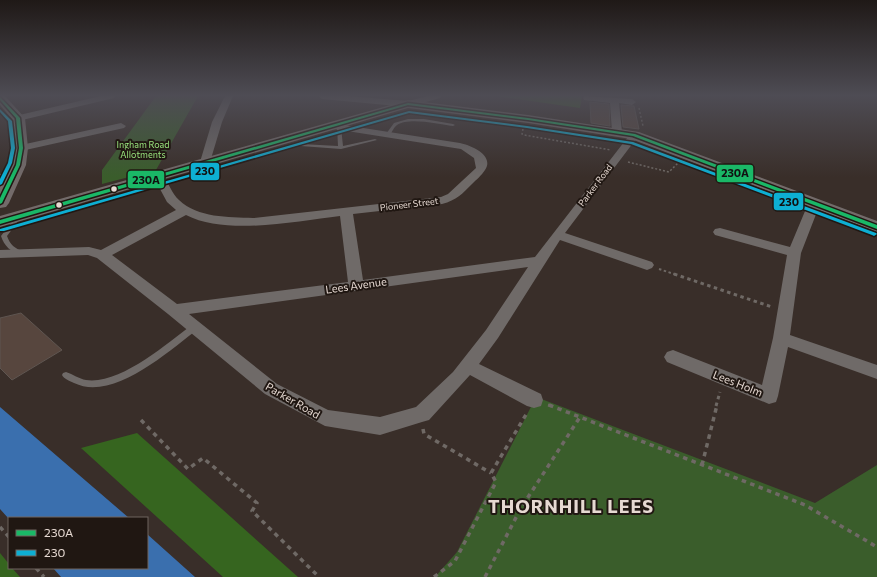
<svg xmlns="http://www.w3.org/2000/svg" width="877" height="577" font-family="Commissioner,sans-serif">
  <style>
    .green { fill: #3a5d2b }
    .forest { fill: #36651f }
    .water { fill: #3a6fae }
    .building { fill: #57463e; stroke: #5e5550 }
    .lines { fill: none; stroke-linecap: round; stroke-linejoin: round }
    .path-far3 { stroke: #6f6965; stroke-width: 1.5; stroke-dasharray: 2 2; stroke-linecap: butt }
    .path-far2 { stroke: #6f6965; stroke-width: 2; stroke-dasharray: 2.5 2.5; stroke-linecap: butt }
    .path-far1 { stroke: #6f6965; stroke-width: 3; stroke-dasharray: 3.5 3.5; stroke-linecap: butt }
    .path { stroke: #6f6965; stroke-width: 3.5; stroke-dasharray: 4.5 4.5; stroke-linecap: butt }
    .lane { fill: #6f6a68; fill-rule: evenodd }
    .street { fill: #6f6a68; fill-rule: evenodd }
    .secondary { fill: #736b6a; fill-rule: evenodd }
    .bus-1-casing { stroke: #201712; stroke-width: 3 }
    .bus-2-casing { stroke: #201712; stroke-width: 3 }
    .bus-1 { fill: #1ab867; fill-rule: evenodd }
    .bus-2 { fill: #0dafd3; fill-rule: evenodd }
    .bus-dot { fill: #e6d9d2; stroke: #201712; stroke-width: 1.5 }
    .labels { text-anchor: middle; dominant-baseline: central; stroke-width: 4; stroke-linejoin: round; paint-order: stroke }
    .far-park-label { font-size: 9px; fill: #9ae77f; stroke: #201712 }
    .far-street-label { font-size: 9px; fill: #e6d9d2; stroke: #201712 }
    .street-label { font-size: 11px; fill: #e6d9d2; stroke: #201712 }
    .near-district-label { font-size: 18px; font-weight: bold; letter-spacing: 1px; fill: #e6d9d2; stroke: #201712 }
    .line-badge { stroke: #201712; stroke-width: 1.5 }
    .pale-badge-label { font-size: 11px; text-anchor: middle; font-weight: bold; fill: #111 }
  </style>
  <rect width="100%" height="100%" fill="#392e29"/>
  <path class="green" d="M156,96H198L156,170L102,184V170Z
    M536,397L815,503L877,465V577H435L457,552Z"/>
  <path class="forest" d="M496,96H582L580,108Z
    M137,433L298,577H223L81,448Z
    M0,553L9,564V568H12L20,577H0Z"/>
  <path class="water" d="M0,407L129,518H9V519L0,509Z
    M147,534L195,577H61L53,568H147Z"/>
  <path class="building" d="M590,102L609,104L610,126L591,123Z
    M621,105L634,106L639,129L623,127Z
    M21,313L62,350L12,380L0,368V318Z"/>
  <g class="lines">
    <path class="path-far3" d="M639,108L643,126
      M523,129L522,134L524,135L611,150
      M628,162L669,172L678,163"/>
    <path class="path-far2" d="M659,269L677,275"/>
    <path class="path-far1" d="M674,274L772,307
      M548,405L552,406
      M716,406L720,392"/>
    <path class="path" d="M549,405L805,505L877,547
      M141,420L188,469L203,458L257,503L252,511L319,577
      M423,429L424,434L491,473
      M702,465L717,405
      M0,527L9,537
      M36,568L44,577
      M434,577L455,561L496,482L491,473L527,413
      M485,577L521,508L580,417"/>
    <path class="lane" d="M408,119H424L453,124L455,125L453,126C439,124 409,117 397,125C394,127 392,132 390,135L386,134L394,123Z
      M337,126L341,127L343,146L375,139L377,140L341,149L301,146L299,145L301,144L338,146Z
      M14,172L16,173V175L0,178V174Z
      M19,214L22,216L7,236C10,245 15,248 23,252L24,253L21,255C11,252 4,246 1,236L17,215Z
      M195,324L198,325L199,327L198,329C169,351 113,402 74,383C70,381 64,379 62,375L63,373L66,372C73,374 79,379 86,380C120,385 166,344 192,325Z"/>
    <path class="street" d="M101,96H115L114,98L18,121L13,118L15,116Z
      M225,96H233L222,122L210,162L209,164H201L200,162L212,122Z
      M318,96H348L408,101L428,96H441L440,98L408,107L322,99Z
      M584,96L632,99L636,102L632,105L619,103L622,132L617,135L612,132L610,103L584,100L583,98Z
      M121,123L126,126L124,128L21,151L16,148L21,145Z
      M331,123L460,143C470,145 495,155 485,170C482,175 476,180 472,184C462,194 457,200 442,204L353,214L363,280L535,257L631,133L634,132L639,135L565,233L652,262L654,265L652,268L647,270L560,240L498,338L479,364L541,394L543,400L541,406L534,408L527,406L470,375L429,420L422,422L380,435L325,426L265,394L168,314L97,258L88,255L0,258V250L89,247L101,250L176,210L167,202L153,176L159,173L163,174C168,182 172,194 179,200C198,218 228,217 253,218L441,197L448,194L476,168L474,158L461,149L328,128L326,126ZM186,215C227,236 296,221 340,216L348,282L177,304L112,255ZM528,267L486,330L453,372L416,407L380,417L328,410L277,384L189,314Z
      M814,200L818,201L820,204L801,253L790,335L877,365V379L788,347L778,396L776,402L769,404L667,362L664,357L667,352L673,350L762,385L773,338L787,255L715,235L713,232L715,229L720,228L790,247L808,204L810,201Z"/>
    <path class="secondary" d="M0,96H5L25,118L28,148L26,165L9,203L6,207L0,208V186L10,165L14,148L12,119L0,105Z
      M408,100L528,115L639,132L877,221V232L631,139L528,123L408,108L0,227V216Z"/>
    <defs>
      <path id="bus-1" d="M0,97L20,118L23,148L20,165L2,203L0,204V198L16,165L19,148L16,118L0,100Z
        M408,103L528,118L635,134L877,225V229L633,136L528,120L408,105L0,224V220Z"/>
      <path id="bus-2" d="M0,109L12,121L15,148L12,163L2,184L0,185V179L8,163L11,148L8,121L0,112Z
        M409,111L527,126L633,142L876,233L877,234L874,236L872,235L631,144L527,128L409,113L4,231H0V229Z"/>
    </defs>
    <use href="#bus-1" class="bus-1-casing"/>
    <use href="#bus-2" class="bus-2-casing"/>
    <use href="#bus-1" class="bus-1"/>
    <use href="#bus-2" class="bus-2"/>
  </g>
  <linearGradient id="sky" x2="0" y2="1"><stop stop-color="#1f1917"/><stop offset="0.54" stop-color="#4e4c54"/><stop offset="1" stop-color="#4e4c54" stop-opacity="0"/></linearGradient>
  <rect width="877" height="177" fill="url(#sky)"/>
  <g class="bus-dot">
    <circle cx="114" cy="189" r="3.5"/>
    <circle cx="59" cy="205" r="3.5"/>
  </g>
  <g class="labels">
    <g class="far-park-label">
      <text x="143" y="144">Ingham Road<tspan x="143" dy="10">Allotments</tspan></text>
    </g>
    <g class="far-street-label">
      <text transform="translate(595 185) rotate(-53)">Parker Road</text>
      <text transform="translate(409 204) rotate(-7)">Pioneer Street</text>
    </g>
    <g class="street-label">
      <text transform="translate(356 285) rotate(-8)">Lees Avenue</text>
      <text transform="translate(738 383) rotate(22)">Lees Holm</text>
      <text transform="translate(293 400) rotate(30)">Parker Road</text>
    </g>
    <g class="near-district-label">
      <text x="571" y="506">THORNHILL LEES</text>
    </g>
  </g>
  <g class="line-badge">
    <rect x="190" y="162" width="30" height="19" rx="4" fill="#0dafd3"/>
    <rect x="716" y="164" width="38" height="19" rx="4" fill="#1ab867"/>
    <rect x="127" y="170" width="38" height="19" rx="4" fill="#1ab867"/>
    <rect x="773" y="192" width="31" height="19" rx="4" fill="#0dafd3"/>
  </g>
  <g class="pale-badge-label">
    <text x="205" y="175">230</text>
    <text x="735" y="177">230A</text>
    <text x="146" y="184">230A</text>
    <text x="789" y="206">230</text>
  </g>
  <rect x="8" y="517" width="140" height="52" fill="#201712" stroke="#6f655f"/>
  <rect x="16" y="530" width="20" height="6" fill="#1ab867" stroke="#6f655f"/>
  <text x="44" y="537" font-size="12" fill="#e6d9d2">230A</text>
  <rect x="16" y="550" width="20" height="6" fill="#0dafd3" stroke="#6f655f"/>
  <text x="44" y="557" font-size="12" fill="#e6d9d2">230</text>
</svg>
